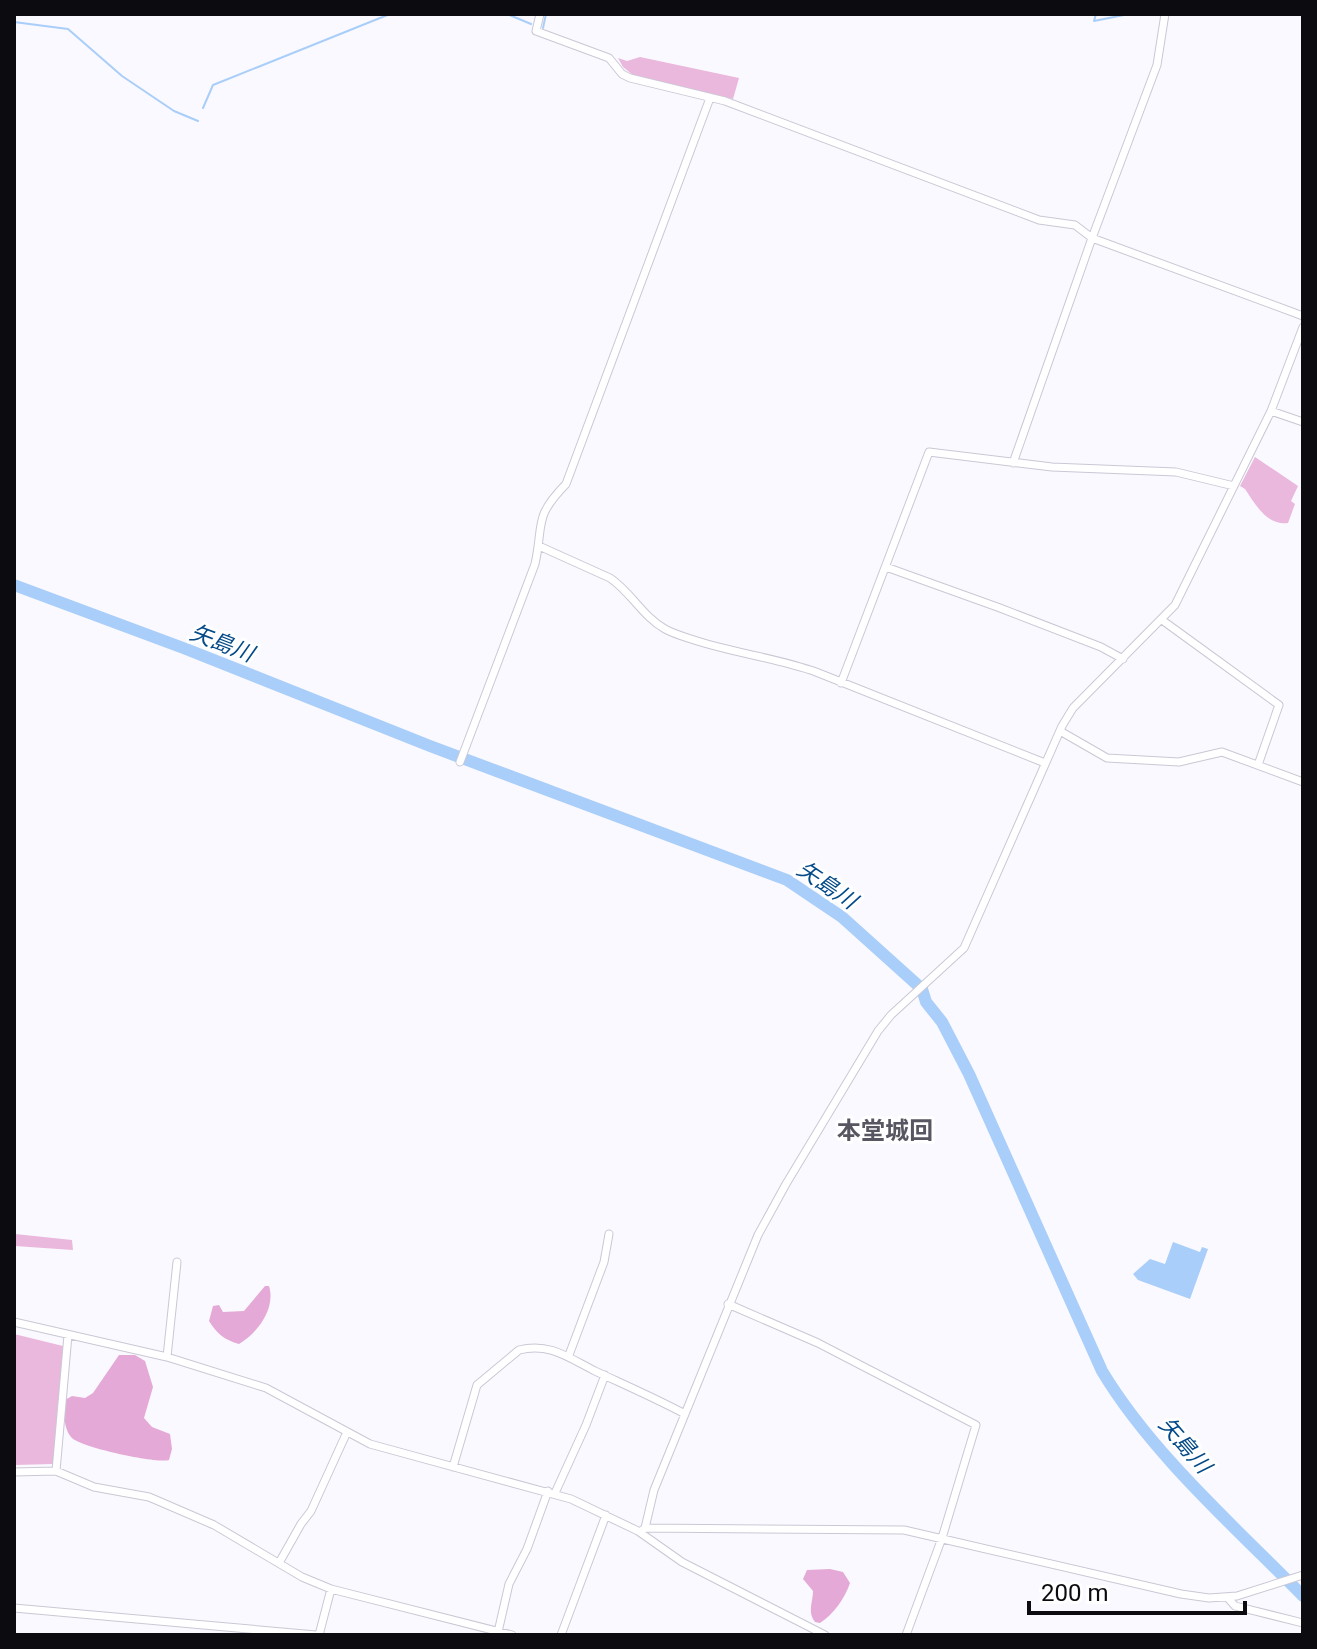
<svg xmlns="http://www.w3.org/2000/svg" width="1317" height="1649" font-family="Roboto,'Noto Sans JP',sans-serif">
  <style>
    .green { fill: #eab7dd }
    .forest { fill: #e4a9d6 }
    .water { fill: #a9cef9 }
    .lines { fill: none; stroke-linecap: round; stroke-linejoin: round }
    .stream { stroke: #a9cef9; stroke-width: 2 }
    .river { stroke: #a9cef9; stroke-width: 12 }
    .minor-casing { stroke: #cac8d5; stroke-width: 9 }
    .minor { stroke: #fff; stroke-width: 7 }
    .labels { text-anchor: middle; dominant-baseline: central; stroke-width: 6; stroke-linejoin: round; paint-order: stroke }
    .water-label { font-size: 22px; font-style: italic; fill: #044a88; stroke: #fff }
    .quarter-label { font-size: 24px; font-weight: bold; fill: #585661; stroke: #fff }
  </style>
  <rect width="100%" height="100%" fill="#faf9ff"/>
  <path class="green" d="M640,57L739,78L733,99L633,75L623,67L618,58L627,61Z
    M1255,457L1298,486L1291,501L1295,504L1288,523C1267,526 1255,504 1245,489L1240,486Z
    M15,1234L72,1240L73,1250L15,1246Z
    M14,1334L63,1346L53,1464L14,1465Z"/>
  <path class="forest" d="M265,1286H269C276,1308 258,1333 239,1344C225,1340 217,1334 209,1321L213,1306L219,1305L223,1312L244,1311Z
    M119,1355H135L145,1361L153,1387L144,1418L152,1427L170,1434L172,1449L169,1460C158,1464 78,1447 71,1437C63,1427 64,1412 65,1400L72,1396L85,1398L93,1393Z
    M830,1569L843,1572L850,1583C845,1598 833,1615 820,1623L815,1622C807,1612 813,1602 813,1591L803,1579L807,1570Z"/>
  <path class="water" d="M1173,1242L1200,1252L1202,1247L1208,1249L1190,1299L1138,1280L1133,1274L1150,1259L1165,1264Z"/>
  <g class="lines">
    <path class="stream" d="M507,14L531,24
      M1096,14L1094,21L1129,14
      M14,22L68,29L122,76L174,111L198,121
      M543,28L546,14
      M203,108L213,85L390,14"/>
    <path class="river" d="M14,585L186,649L430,746L787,880L842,917L922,989L926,1002L942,1022L969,1074L1102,1371C1151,1453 1236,1528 1303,1596"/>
    <defs>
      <path id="minor" d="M540,14L536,31L609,58L622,74L630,78L725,101L1039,220L1075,225L1092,238L1303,316
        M1271,411L1303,422
        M1013,463L1092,238L1157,65L1165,14
        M539,546L610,578C631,592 643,617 665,629C674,634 685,637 694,640C734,653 776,658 816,672L1045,763
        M886,567L1000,608L1101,647L1123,659
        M1162,620L1279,705L1258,765
        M841,683L929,452L1052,467L1176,472L1234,486
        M1060,731L1107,758L1179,762L1222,752L1303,782
        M460,762L535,564C544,523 533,518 566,484L710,98
        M728,1304L818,1343L976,1425L942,1538L906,1635
        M14,1322L167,1357L266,1388L370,1444L571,1499L638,1531L682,1562L825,1635
        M569,1355L604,1262L609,1234
        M167,1357L177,1262
        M453,1467L477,1385L519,1350C549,1342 569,1358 595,1371C625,1385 655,1398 685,1414
        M56,1471L68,1335
        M14,1472L56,1471L94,1487L149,1497L214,1525L302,1577L331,1589L512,1635
        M555,1493L586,1425L605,1375
        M645,1528L904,1530L1181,1594L1209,1598L1237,1596L1303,1575
        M640,1532L645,1528L654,1490L758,1235L786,1184L878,1031L891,1015L964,948L1062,726L1073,708L1175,605L1271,411L1303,327
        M279,1563L301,1524L311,1511L347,1432
        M1227,1597L1235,1606L1303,1623
        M14,1608L316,1635
        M498,1632L509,1584L527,1549L548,1491
        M319,1635L331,1589
        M561,1635L606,1515"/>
    </defs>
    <use href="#minor" class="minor-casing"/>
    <use href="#minor" class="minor"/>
  </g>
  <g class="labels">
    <g class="water-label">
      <text transform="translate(222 643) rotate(21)">矢島川</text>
      <text transform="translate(827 885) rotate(34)">矢島川</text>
      <text transform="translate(1185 1445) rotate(49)">矢島川</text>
    </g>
    <g class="quarter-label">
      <text x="885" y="1131">本堂城回</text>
    </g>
  </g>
  <rect width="1317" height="1649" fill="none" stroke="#0c0b10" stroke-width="32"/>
  <path d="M1029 1601v12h216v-12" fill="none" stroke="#0c0b10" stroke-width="4"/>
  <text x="1041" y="1601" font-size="24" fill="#0c0b10" stroke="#ffffff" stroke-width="6" paint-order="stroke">200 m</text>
</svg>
